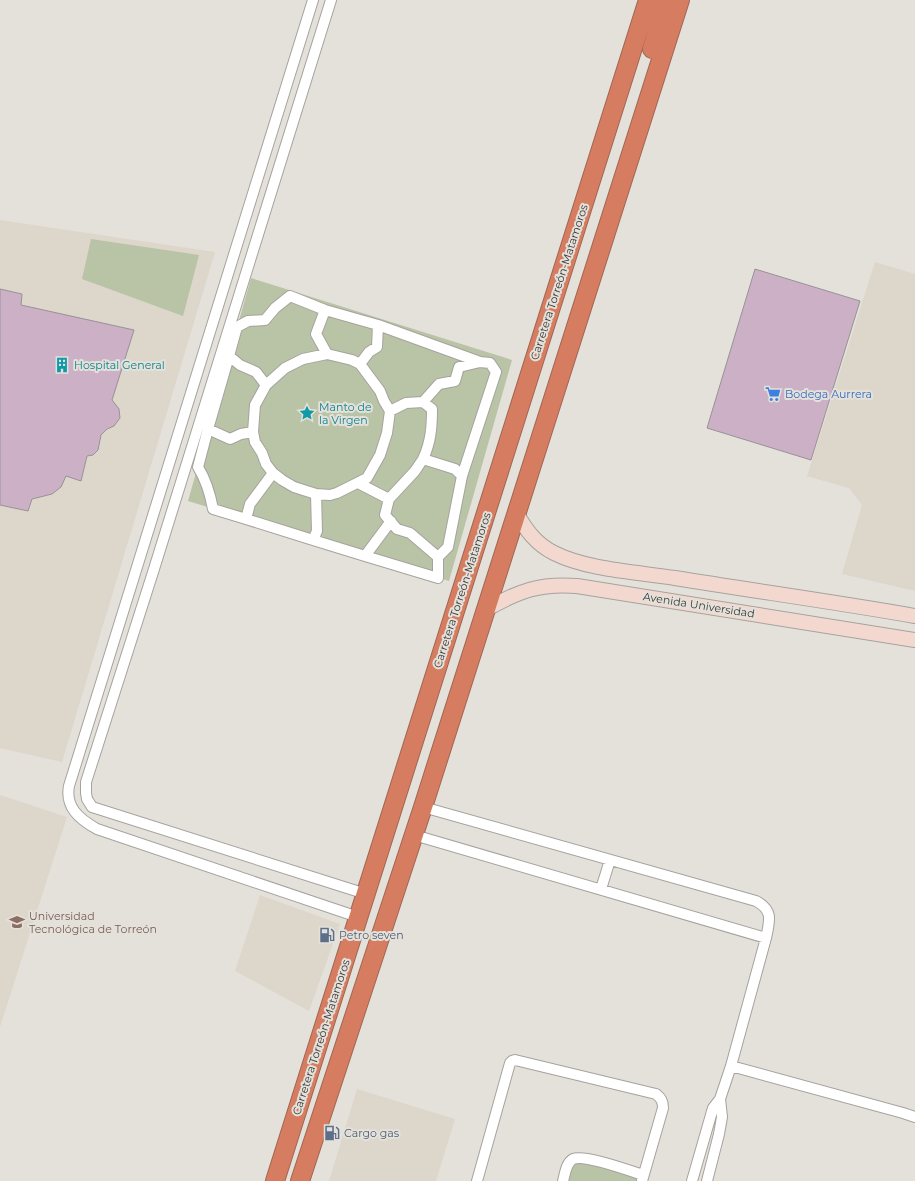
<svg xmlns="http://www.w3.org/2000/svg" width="915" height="1181" font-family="Montserrat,sans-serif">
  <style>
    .built { fill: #ddd6ca }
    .green { fill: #b9c3a6 }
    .building { fill: #ccb0c6; stroke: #979296 }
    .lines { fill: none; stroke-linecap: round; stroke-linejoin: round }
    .street-casing { stroke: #a6a39e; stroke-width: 12 }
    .secondary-casing { stroke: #a6a39e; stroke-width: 16 }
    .highway-casing { stroke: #a06653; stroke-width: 20 }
    .street { stroke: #fff; stroke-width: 10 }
    .secondary { stroke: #f3d8d0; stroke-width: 14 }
    .highway { stroke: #d67d61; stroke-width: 18 }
    .labels { text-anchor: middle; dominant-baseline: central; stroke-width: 4; stroke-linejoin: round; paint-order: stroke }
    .street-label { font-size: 11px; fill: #3b3a38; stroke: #e4e1db }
    .culture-label { font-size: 11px; fill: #0d838f; stroke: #e4e1db; text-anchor: start }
    .shop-label { font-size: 11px; fill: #366cbe; stroke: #e4e1db; text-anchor: start }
    .education-label { font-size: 11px; fill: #785e54; stroke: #e4e1db; text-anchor: start }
    .service-label { font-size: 11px; fill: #4e5e75; stroke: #e4e1db; text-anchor: start }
  </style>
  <rect width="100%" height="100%" fill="#e4e1db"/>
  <path class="built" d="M0,220L215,252L62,762L0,748Z
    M875,262L915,274V591L842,574L862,505L849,488L807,476Z
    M0,795L67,817L0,1027Z
    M260,895L340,924L309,1011L235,971Z
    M357,1089L455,1119L436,1181H329Z"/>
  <path class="green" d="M91,239L199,255L183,316L82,279Z
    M251,278L512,360L449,581L188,501Z
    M574,1161L641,1176L640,1181H567Z"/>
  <path class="building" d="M755,269L860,301L811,460L707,428Z
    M0,289L22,294L21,305L134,330L112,400L119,409L120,418L114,426L107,429L101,435L98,450L93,455L87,456L81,481L66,476L61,487L52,494L32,499L28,511L0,505Z"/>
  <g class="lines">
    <defs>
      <path id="street" d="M313,0L69,786C65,807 79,819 97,829L358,917
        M331,0L154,569L86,782V793L87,799L92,807L366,894
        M327,354L316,334L325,310L378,325
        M360,364L369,352L377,347L378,325L480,362
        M266,385L256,372L240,365L229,356L237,327L248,321L265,320L275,308L290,296L325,310
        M390,411L384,401L380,391L360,364L352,360L327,354L303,359L285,368L266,385L255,405L253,432L255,442L262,453L266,464L273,473L282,480L294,487L316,494L330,495L337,493L367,478L380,455L387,433L390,411L406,403L423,402L439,384L455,381L459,367L480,362L490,363L496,372L462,476L455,469L423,459C431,442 432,426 432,409L423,402
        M208,429L229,356
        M423,459L415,471L389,499L385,515L397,529L410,533L438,557L448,547L462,476
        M273,473L250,504L246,519L313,540
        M358,483L389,499
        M316,494L317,531L313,540L365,556
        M246,519L213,509C210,493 206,480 198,467L208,429L230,439L241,434L253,432
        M391,521L365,556L438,578V557
        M423,807L756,901C773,910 770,920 766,938L731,1066L720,1099L722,1117L719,1134L707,1181
        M414,835L766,938
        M601,889L610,860
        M731,1066L903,1113L915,1117
        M477,1181L510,1063L512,1061L515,1060L656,1094C661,1098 663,1101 663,1108L642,1181
        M563,1181C565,1174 566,1163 573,1159C584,1154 631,1171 643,1175
        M692,1181L713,1108L720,1099"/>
      <path id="secondary" d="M517,514C526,530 536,544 554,553C588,570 637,572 675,578C755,591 835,602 915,616
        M487,609C519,591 540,583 577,586L915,640"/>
      <path id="highway" d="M652,49L666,0
        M275,1181L648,0
        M300,1181L423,807L680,0"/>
    </defs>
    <use href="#street" class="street-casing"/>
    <use href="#secondary" class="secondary-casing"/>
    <use href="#highway" class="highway-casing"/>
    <use href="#street" class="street"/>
    <use href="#secondary" class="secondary"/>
    <use href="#highway" class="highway"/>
  </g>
  <defs>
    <symbol id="building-bare" viewBox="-9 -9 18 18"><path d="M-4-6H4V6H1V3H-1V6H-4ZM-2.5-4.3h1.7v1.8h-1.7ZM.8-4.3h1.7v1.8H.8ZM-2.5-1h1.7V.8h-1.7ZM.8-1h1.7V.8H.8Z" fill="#0f9aa8" stroke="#e4e1db" stroke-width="2.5" paint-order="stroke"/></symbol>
    <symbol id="supermarket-bare" viewBox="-9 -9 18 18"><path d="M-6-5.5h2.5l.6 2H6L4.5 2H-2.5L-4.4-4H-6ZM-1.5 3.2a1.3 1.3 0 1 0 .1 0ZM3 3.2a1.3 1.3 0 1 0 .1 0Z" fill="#3f7fe0" stroke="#e4e1db" stroke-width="2.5" paint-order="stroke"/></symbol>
    <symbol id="sight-bare" viewBox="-9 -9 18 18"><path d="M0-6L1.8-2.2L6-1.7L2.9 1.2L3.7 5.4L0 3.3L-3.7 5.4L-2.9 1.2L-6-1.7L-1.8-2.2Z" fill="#0f9aa8" stroke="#e4e1db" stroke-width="2.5" paint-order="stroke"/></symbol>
    <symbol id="university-bare" viewBox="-9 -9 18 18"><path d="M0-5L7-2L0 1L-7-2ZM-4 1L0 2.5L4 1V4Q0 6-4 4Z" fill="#8d6e63" stroke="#e4e1db" stroke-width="2.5" paint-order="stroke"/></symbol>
    <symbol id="fuel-bare" viewBox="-9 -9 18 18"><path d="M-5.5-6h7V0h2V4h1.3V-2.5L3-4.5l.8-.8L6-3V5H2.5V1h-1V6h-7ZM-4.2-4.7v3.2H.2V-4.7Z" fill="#5c6f8a" stroke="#e4e1db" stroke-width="2.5" paint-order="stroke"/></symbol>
  </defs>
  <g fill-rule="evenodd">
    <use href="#building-bare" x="51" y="354" width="22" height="22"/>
    <use href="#supermarket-bare" x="762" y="383" width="22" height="22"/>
    <use href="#sight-bare" x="296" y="402" width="22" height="22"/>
    <use href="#university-bare" x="6" y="911" width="22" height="22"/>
    <use href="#fuel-bare" x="316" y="924" width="22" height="22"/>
    <use href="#fuel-bare" x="321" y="1122" width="22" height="22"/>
  </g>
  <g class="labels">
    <g class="street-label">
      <text transform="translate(559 282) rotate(-72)">Carretera Torreón-Matamoros</text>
      <text transform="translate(462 590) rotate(-72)">Carretera Torreón-Matamoros</text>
      <text transform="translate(699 605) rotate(9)">Avenida Universidad</text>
      <text transform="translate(321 1037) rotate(-72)">Carretera Torreón-Matamoros</text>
    </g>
    <g class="culture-label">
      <text x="74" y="365">Hospital General</text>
      <text x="319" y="407">Manto de<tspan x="319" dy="13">la Virgen</tspan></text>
    </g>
    <g class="shop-label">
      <text x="785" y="394">Bodega Aurrera</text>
    </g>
    <g class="education-label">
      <text x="29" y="916">Universidad<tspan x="29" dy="13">Tecnológica de Torreón</tspan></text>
    </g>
    <g class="service-label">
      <text x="339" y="935">Petro seven</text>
      <text x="344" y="1133">Cargo gas</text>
    </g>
  </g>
</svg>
